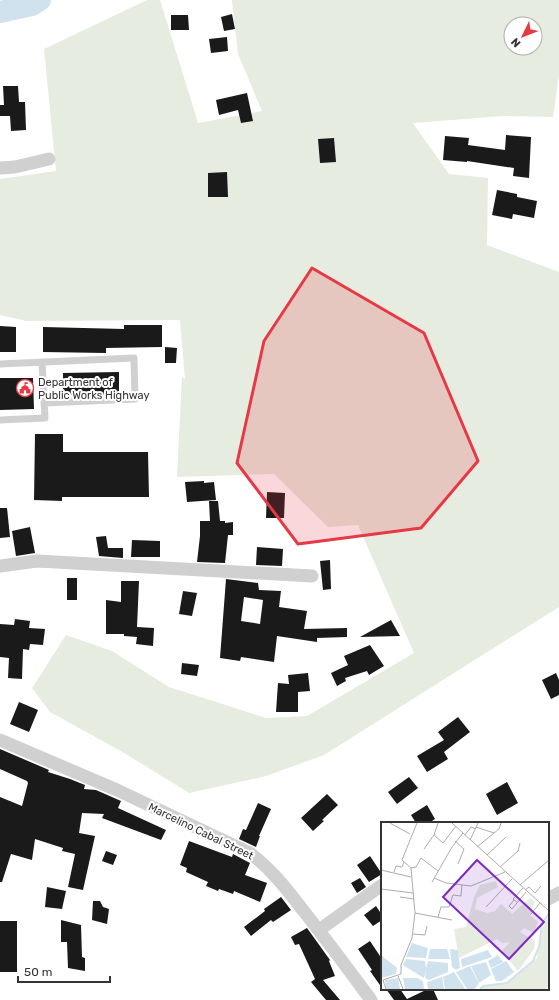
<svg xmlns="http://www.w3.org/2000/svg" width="559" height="1000" viewBox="0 0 559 1000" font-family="Rubik,sans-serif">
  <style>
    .green { fill: #e6ecdf; fill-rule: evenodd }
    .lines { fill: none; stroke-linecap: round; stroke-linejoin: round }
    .river { stroke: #cfe2ee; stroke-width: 22 }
    .building { fill: #1a1a1a; fill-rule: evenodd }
    .lane { stroke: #d0d0d0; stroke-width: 7 }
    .street { stroke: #d0d0d0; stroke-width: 13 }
    .marked { fill: #e63946; fill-opacity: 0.2; stroke: #e63946; stroke-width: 3; stroke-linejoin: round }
    .labels { text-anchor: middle; stroke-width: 4; stroke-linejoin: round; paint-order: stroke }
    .poi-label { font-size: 11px; fill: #333; stroke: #fff; text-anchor: start }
    .street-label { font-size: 11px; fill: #333; stroke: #fff }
    .inset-river { fill: none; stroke: #cfe2ee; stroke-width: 2 }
    .inset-road { fill: none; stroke: #adadad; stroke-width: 1 }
    .view { fill: #7b2cbf; fill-opacity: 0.15; stroke: #7b2cbf; stroke-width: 2 }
    .inset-edge { fill: none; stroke: #333; stroke-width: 2 }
  </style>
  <rect width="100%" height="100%" fill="#fff"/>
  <path class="green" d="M147,0H160L198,123L262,111L238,54L232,0H559V74L553,117L504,116L413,123L449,174L488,178L487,245L559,272V607L324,755L266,776L189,793L126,754L50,712L32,688L66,635L112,651L169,687L266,718L307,716L414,653L358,525L328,527L274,474L177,477L182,377L185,379L180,320L26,321L0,315V179L56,171L44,49ZM511,24H535V48H511Z"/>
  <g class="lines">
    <path class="river" d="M0,12L32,5L40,0"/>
  </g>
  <path class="building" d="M232,14L235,29L224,31L221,17Z
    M171,15H188L189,30H171Z
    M227,37L228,51L211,53L209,39Z
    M3,86H18L19,102H25L26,130L11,131L10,116H0V105H4Z
    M247,93L253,121L241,123L238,110L219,115L216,100Z
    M506,135L531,137L529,178L513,176L514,168L467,161V162L443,160L445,136L469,138L468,145L505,150Z
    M334,138L336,162L320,163L318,139Z
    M227,172L228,197H208V173Z
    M497,190L517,194V197L537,201L534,218L513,214L512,219L492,215Z
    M124,325H162V347L106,348V353L43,352V327L124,329Z
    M0,326L16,327V352H0Z
    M165,347L177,348L176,363H165Z
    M119,372V395H63V373Z
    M0,378H33L34,409L0,410Z
    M35,434H63V452H148L149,497H62V501L34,500Z
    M204,481V483L214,482L216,500L187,502L185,482Z
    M267,492L285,493L284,518H266Z
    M209,501H218L220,521H225V523L233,522V535H228L225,563L197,562L200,536V521H210Z
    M0,508H7L10,537L0,538Z
    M30,527L35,553L16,556L12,531Z
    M106,536L108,548H123V558L99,556L96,537Z
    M132,540L160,541V557H131Z
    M257,547L283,549L282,566L256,565Z
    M330,560L331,589L323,590L320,561Z
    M67,578H77V600H67Z
    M226,579L258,583L259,590L281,591L279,607L307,611L304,629L347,628V637L317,638V642L277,636L274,662L241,657L240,661L220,658ZM244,597L263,600L260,624L241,621Z
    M121,581H139L137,627L154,628L153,646L136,644L137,637L124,636V634H106V600L121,602Z
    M183,591L197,593L192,616L179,614Z
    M15,619L30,621L29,628L45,629L43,645L30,644L29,650L23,649L22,679L8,678L9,658L0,657V624L14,625Z
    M391,620L400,636L360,637Z
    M370,645L384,666L369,675L367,671L345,678L346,681L337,686L331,673L348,665L344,656Z
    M182,663L199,665L197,676L181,674Z
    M308,673L310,691L298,692V712H276L278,683L289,684L288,675Z
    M556,673L559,680V695L551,699L542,680Z
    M19,702L38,710L29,732L10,724Z
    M458,717L470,732L444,752L448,759L427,772L417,756L444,740L438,732Z
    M0,749L49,770L48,772L70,779L85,785L84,789L96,790L121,801L118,808L166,830L161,840L102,818L104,814L82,813L79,833L95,836L83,890L68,887L75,854L62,851L63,848L35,839L32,860L11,854L2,882H0V797L22,806L28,783L27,781L0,769Z
    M409,777L418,788L397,804L388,792Z
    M507,782L518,803L497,815L486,794Z
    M327,794L338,805L322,820L324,821L313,831L301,818Z
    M258,803L271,809L259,836H260L256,847L239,839L243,829L246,830Z
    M427,805L435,819L429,823H416L411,815Z
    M189,841L232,857L233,854L250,863L245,875L267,883L260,902L234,891L233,894L219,889L218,891L206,886L208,882L186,872L187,868L180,865Z
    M106,851L117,855L113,865L102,861Z
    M370,856L382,874L369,882L357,865Z
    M360,878L366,887L357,893L351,883Z
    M47,887L66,891L62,909L45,907Z
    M281,897L291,910L273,922L271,920L251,936L244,927L265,911L264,909Z
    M93,901H100L103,907L109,909L107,924L92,920Z
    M376,906L382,915V920L373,926L364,915Z
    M61,920L81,925L82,957L85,958V971L68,968L67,942H61Z
    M0,921H17V972H0Z
    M307,928L330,960L329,961L335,976L323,980L340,1000H326L311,982L315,979L299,944L295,945L291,937Z
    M370,941L382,959V988L370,971L372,970L358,949Z
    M386,989H400L407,999L428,989H433L438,1000H394Z"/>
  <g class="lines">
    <path class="lane" d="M0,364L134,358L135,399L44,403
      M0,420L45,418L42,362"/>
    <path class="street" d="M0,168L15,167L49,159
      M0,566L37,561L312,576
      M0,740L117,790L250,853C271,869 286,888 302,909C326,939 348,969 371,1000
      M548,899L559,893
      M319,930L382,885"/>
  </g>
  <path class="marked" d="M312,268L424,333L478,461L421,528L298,544L237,463L264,341Z"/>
  <defs>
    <g id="civic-ring" transform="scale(0.9)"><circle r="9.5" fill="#fff" stroke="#e63946" stroke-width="1.5"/><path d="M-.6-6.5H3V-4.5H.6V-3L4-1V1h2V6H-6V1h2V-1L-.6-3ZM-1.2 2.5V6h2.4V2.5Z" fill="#e63946"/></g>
  </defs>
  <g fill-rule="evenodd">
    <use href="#civic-ring" x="25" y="388"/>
  </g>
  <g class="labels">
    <g class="poi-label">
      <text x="38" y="386">Department of<tspan x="38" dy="13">Public Works Highway</tspan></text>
    </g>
    <g class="street-label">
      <text transform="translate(201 831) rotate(26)" y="4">Marcelino Cabal Street</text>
    </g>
  </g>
  <g transform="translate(381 822)">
    <rect width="168" height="168" fill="#fff"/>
    <path d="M115,59L117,65L96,76L94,87L106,91L114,89L120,82L131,92L149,76L154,80L148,93L157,100L153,111L143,106L139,110L154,119L153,127L137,149L121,129L129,120L121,121L116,117L78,136L73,107L85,105L93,75L99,63ZM168,93V163L164,167H99L102,164L126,161L156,136L161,108Z" fill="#e6ecdf"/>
    <path d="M31,121L47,126L45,136L25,135ZM49,127H66L69,137H47ZM69,127L77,128L79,146L75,148L71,145ZM107,128L111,135L81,145L80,137ZM0,133L16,146L15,152L0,156ZM117,133L122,140L110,146L107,139ZM25,137L44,139L45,146L47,139L67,141V150L48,158L44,156L45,147L43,156L22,143ZM125,139L133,150L121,159H115L110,147ZM105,140L110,153L98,161L90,144ZM89,144L98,162L93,167H86L75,150ZM73,150L84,167H64L62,155ZM61,155L63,167H47L46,160ZM17,156L19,167H5L4,158ZM22,156H36L42,159L43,167H24Z" fill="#cfe2ee"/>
    <path class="inset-river" d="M99,167L102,164L126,161L152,139L158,125L161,102L168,91"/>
    <path class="inset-road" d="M9,1L29,12M57,1L53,13L62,21L75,4M71,1L168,89M95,5L113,11M84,13L90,5L95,7M89,18L97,1M74,19L83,27L77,42M96,25L118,7L120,1M43,27L53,13M106,33L125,15M119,45L137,29L139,21M30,46L35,45L40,36L57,49M0,48L30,55M13,50L15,44L21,45L23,40M53,56L65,61L90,64L124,50M51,60L71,25L82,11M139,63L168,38M0,67L32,71M144,68L148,65L154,71L160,64M19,75L33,77M133,78L128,84L131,87L145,70M136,80L132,77L142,66M105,85L131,57M34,91L71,98M149,93L159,81M57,95L60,85H68L72,73L80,74L81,63M32,112L44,113L46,104M17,154L22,167M5,167L2,158L20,152V143L31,116L34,91L30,46L21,38L36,1"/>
    <path class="view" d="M96,38L163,100L128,137L62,75Z"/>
    <rect width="168" height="168" class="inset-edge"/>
  </g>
  <g transform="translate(523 36) rotate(227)"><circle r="19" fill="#ffffff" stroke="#adadad"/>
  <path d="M0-3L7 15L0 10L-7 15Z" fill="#e63946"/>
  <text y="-6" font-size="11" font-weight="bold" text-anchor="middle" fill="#333333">N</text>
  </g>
  <path d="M18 976v6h92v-6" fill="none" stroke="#333333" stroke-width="2"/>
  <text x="24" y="976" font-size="12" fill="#333333" stroke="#ffffff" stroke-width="3" paint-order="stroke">50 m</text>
</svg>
